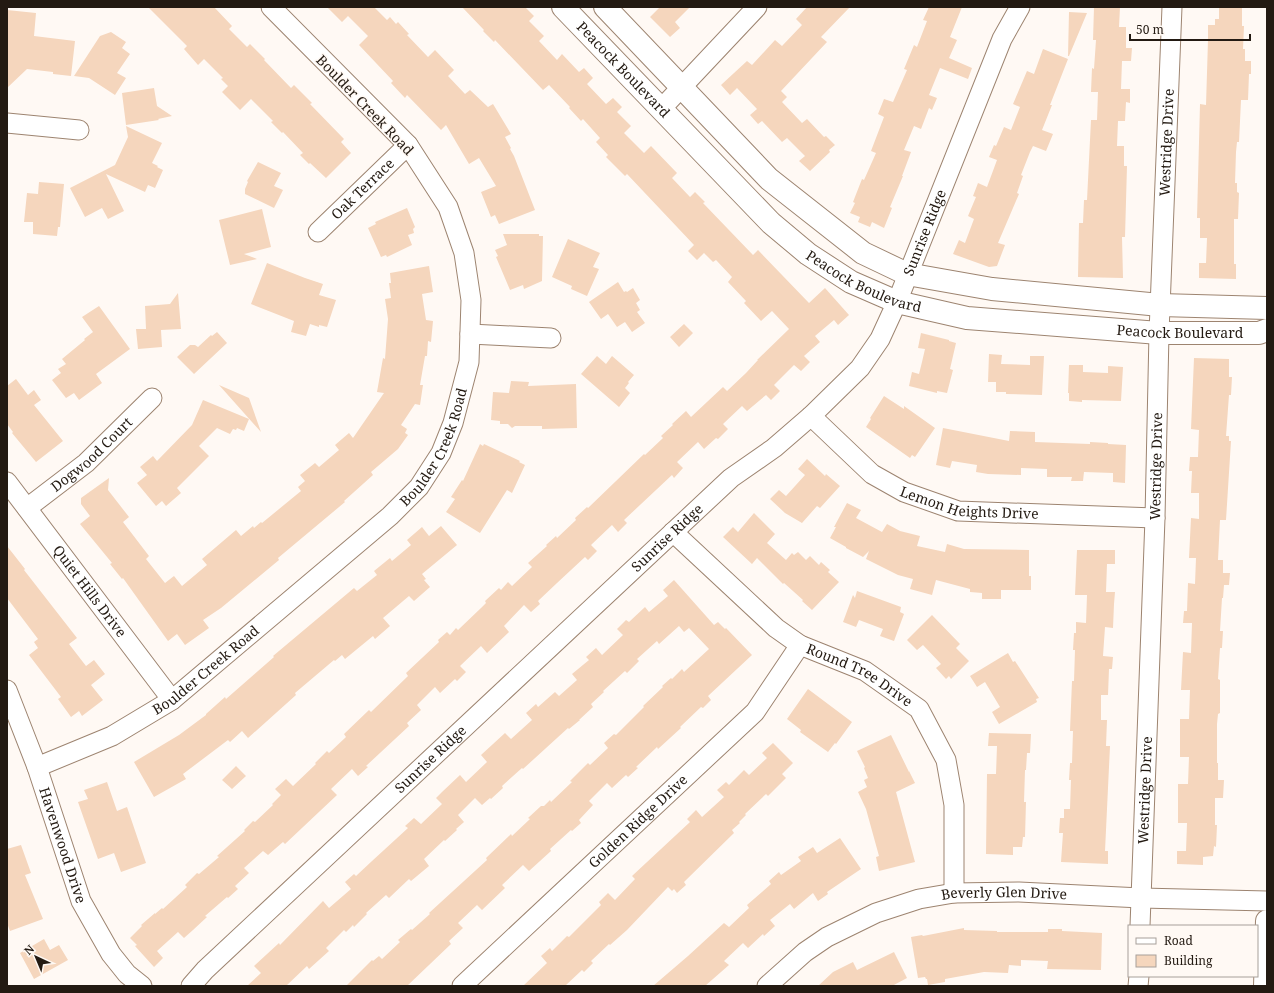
<svg xmlns="http://www.w3.org/2000/svg" width="1274" height="993" viewBox="0 0 1274 993" font-family="'Noto Serif',serif">
  <style>
    .building { fill: #f5d6bd }
    .lines { fill: none; stroke-linecap: round; stroke-linejoin: round }
    .street-casing { stroke: #9d8470; stroke-width: 21 }
    .secondary-casing { stroke: #9d8470; stroke-width: 24 }
    .primary-casing { stroke: #9d8470; stroke-width: 24 }
    .street { stroke: #fff; stroke-width: 19 }
    .secondary { stroke: #fff; stroke-width: 22 }
    .primary { stroke: #fff; stroke-width: 22 }
    .labels { text-anchor: middle; stroke-width: 3; stroke-linejoin: round; paint-order: stroke }
    .street-label { font-size: 14px; fill: #231a12; stroke: #fff9f4 }
  </style>
  <rect width="100%" height="100%" fill="#fff9f4"/>
  <path class="building" d="M148,7H214L232,26L229,29L247,47L250,44L265,59L264,60L291,88L294,85L312,103L310,104L344,139L341,142L351,153L326,178L310,163L309,164L300,155L303,153L283,132L282,133L271,122L273,121L251,99L240,110L222,92L228,86L221,79L223,78L204,59L198,65L184,49L187,46Z
    M327,7H374L387,20L390,17L396,24L398,22L409,34L407,35L428,57L435,50L454,70L448,76L465,94L470,90L488,107L493,104L511,134L505,137L511,148L510,149L514,156L535,210L499,224L495,215L491,217L481,192L496,186L479,158L469,164L446,125L441,130L407,95L405,98L391,83L393,81L359,45L368,36L348,16L342,22Z
    M462,7H525L534,16L529,21L544,36L539,41L557,60L562,54L579,72L584,68L593,78L587,84L606,104L613,98L622,107L617,112L631,126L624,133L644,153L651,146L677,173L672,178L690,197L695,192L705,202L703,203L753,255L758,250L809,303L825,288L849,315L838,325L834,320L815,336L820,342L804,356L810,362L801,371L794,365L774,385L780,391L771,400L766,395L747,411L742,406L723,424L728,429L718,439L716,438L704,449L698,442L677,462L683,468L674,478L672,475L624,520L627,523L618,532L612,525L591,545L597,551L588,560L585,557L557,583L538,601L540,604L531,612L524,605L504,626L509,632L487,653L481,646L460,666L466,672L457,681L455,679L440,693L435,687L417,705L421,710L407,723L409,726L366,766L368,767L358,776L352,769L331,789L337,795L285,844L283,842L268,855L263,851L244,868L249,873L235,886L238,889L228,898L227,897L205,916L207,917L193,930L184,938L178,932L157,951L163,958L154,967L135,946L137,945L130,938L142,926L141,925L155,913V914L162,908L163,909L187,887L185,885L197,873L199,874L219,857L217,856L245,831L244,830L253,821L255,822L273,805L272,804L281,795L275,789L286,779L293,786L316,764L315,763L327,751L329,753L346,737L344,734L369,710L371,712L408,676L406,673L439,642L438,640L447,632L450,635L456,628L458,630L481,608L486,603L485,601L499,588L501,590L508,582L512,586L532,567L528,563L547,546L546,545L556,536L557,538L576,520L575,518L587,507L588,508L644,454L645,455L663,438L661,436L673,425L672,424L686,411L691,417L723,387L727,391L746,373L758,360H757L789,329L772,311L761,321L744,303L746,301L728,282L732,277L716,260L713,262L704,253L697,260L688,251L694,245L627,174L625,176L606,157L608,155L596,142L600,138L583,119L581,121L569,108L570,107L549,85L543,90L495,40L494,42L483,31L484,30Z
    M660,7H690L675,22L680,28L670,37L650,17Z
    M807,7H850L821,37L827,42L781,91L787,97L782,102L802,123L807,119L824,137L826,136L835,145L829,150L830,152L810,171L799,161L805,156L787,138L782,142L762,121L758,124L750,115L757,109L737,88L730,95L721,85L747,61L752,65L775,40L782,46L802,25L796,19Z
    M929,7H962L950,37L957,40L949,58L972,68L968,79L940,68L929,95L937,98L932,110L929,108L921,129L914,126L904,150L911,152L902,176H903L890,207L892,208L884,228L872,222L870,227L858,222L860,217L850,213L855,203L853,202L862,179L864,180L876,153L871,151L884,117L878,114L884,99L893,102L907,70L904,69L914,45L917,47L927,21L923,20Z
    M1094,7H1120L1119,27H1126V48H1132L1131,61H1122L1121,89H1130V103L1126,102L1125,121H1118L1117,146H1124V166H1127L1125,237H1122L1123,278L1078,277L1079,223H1083L1084,200H1087L1091,120H1097L1098,92H1091L1092,68L1094,69L1096,40H1093Z
    M1219,7H1242V26H1244L1243,49H1245V61H1251V74H1249L1248,100H1241L1239,142H1237L1236,152L1235,183H1237V192L1239,193L1238,219H1234V264H1236V279L1199,278V263H1206L1207,238H1200V218H1197L1200,104L1206,105L1208,40V25H1215V19H1219Z
    M7,10L36,13L34,36L75,41L71,76L53,74V72L27,69L7,88Z
    M1069,12L1087,13L1069,56H1068Z
    M111,32L126,42L122,48L130,54L117,73L126,78L115,95L89,78L74,76L100,36Z
    M1043,49L1068,59L1050,105H1052L1042,130L1053,134L1046,151L1033,146L1030,152L1021,175L1023,176L1017,193L1019,194L998,243L1005,245L997,266L989,267L953,254L959,240L965,243L974,219L968,216L976,197L973,196L978,183L987,187L997,160L989,157L994,145L996,146L1004,127L1011,130L1020,107L1013,104L1027,71L1034,74Z
    M154,88L157,106L172,116L158,119L159,120L126,125L122,93Z
    M126,126L162,143L152,163L158,166L157,167L163,170L155,188L148,185L145,192L106,174L124,211L108,219L102,208L85,217L70,188L115,165L128,137Z
    M258,162L281,173L274,186L283,190L274,208L245,194V189L248,182L247,181Z
    M39,182L64,184L60,227H58L57,236L33,234V222H24L27,193L38,194Z
    M407,208L415,227L413,229L414,233L408,235L412,245L387,257L386,255L381,257L368,228L376,224L375,222Z
    M262,209L271,247L244,254L257,259L230,265L219,220Z
    M503,234H539V236H543L542,281L524,289L523,285L510,290L496,257L498,256L495,250L507,245Z
    M568,239L600,253L593,267L599,269L587,296L571,289L572,286L552,277Z
    M267,263L305,278L323,284L319,295L336,300L327,327L319,325V327L310,324L306,336L291,332L294,321L251,304Z
    M429,266L433,292L422,294L426,320L433,321L431,342L428,341L427,356H425L420,385H423L420,405L415,404L401,425L407,429L405,433L408,435L398,449L371,472L373,475L344,501L345,502L278,558L279,560L221,608L203,620L209,628L185,645L177,634L168,641L123,578L122,579L110,564L112,563L80,524L90,516L81,504V498L109,478L108,490L129,517L123,522L149,556L146,559L165,583L174,576L182,586L207,565L202,559L236,530L241,536L253,526L254,528L261,522L262,523L301,491L298,487L305,481L300,475L315,463L319,467L339,450L335,445L349,433L353,438L384,393L377,392L383,358L385,359L388,319L385,299L391,298L389,283H391L390,273Z
    M618,282L624,292L626,291L627,292L633,288L640,300L636,303L640,310L637,312L645,323L632,332L625,322L617,327L608,314L601,319L589,302Z
    M178,293L181,329L161,330L162,347L138,349L136,329H146L145,306L170,304Z
    M99,306L130,349L96,374L102,383L79,400L74,393L66,398L52,380L61,373L58,369L66,364L62,359L85,340L84,339L93,332L82,317Z
    M684,324L693,333L679,347L670,337Z
    M217,332L227,343L194,374L177,357L190,345H195L198,347L211,335L212,336Z
    M921,333L949,340V341L956,343L950,369L953,370L947,393L937,391V393L909,386L912,372L919,374L922,362L925,349L918,348Z
    M989,354L1002,355L1001,364L1030,365V356H1044L1042,395L1006,394V392H996V382H988Z
    M597,356L606,364L612,356L634,375L628,382L629,383L625,388L630,393L619,407L581,374Z
    M1194,358L1229,359V377H1232L1231,395H1229L1226,436H1229V441H1231L1226,520H1220L1218,560H1223V573H1230L1229,585H1224L1223,598H1222L1220,631H1223L1222,648H1220L1218,679L1220,680V713L1218,714L1217,724V763H1218V780H1224L1223,798H1215V825H1217L1216,847L1214,846L1213,856L1203,857V865L1177,864V851H1186L1187,823H1178V784H1188L1189,757H1180V719H1189L1190,690H1181L1183,652L1191,653L1192,623H1183L1184,611H1187L1188,583L1195,584L1196,558H1189L1191,518L1199,519V493H1191L1192,471H1189L1190,457H1198L1199,430L1191,429Z
    M1069,365H1083V372L1108,373V366L1123,367L1121,401L1082,400V402L1069,401V393H1068Z
    M16,379L28,395L34,390L41,400L34,405L63,441L36,462L12,433L13,432L7,424V386Z
    M511,381L529,382L528,386L576,384L577,428L542,429V426H515L512,428L508,424H500V421L491,420L493,392L509,393Z
    M219,385L249,398L261,432Z
    M884,396L904,409V406L935,428L915,457L912,455L910,458L866,427L871,419L870,418Z
    M203,400L249,419L244,431L237,428L236,430L233,429L230,434L217,428L199,446L209,456L177,488L181,493L166,506L162,501L156,506L137,483L147,475L140,467L153,456L157,461L192,425Z
    M943,428L1009,441L1010,431L1035,432V442L1090,444V442L1108,443V444L1126,445L1125,483L1113,482V473L1084,472L1083,481H1071L1072,477H1047V469L1021,468V475L988,474L976,472L977,465L952,461L950,468L936,465Z
    M480,444L483,446L484,444L520,461L519,462L525,465L512,493L507,490L480,533L446,512L455,499L451,497L462,480L463,481Z
    M807,459L825,476L826,474L840,486L820,508L817,506L802,523L785,513L770,499L779,490L786,496L805,475L798,469Z
    M847,503L861,510L856,518L882,532L887,524L900,531L920,536L917,546L945,552L947,544L964,549L1029,550V576H1031V590H1001V599H982V593L970,592V589L936,580L932,595L910,589L913,579L898,575L866,559L869,551L863,557L846,548V547L830,538L836,527H834Z
    M754,513L775,534L767,543L786,560L792,553L794,555L798,552L806,560L810,556L819,565L821,562L830,570L828,572L839,582L812,610L802,601L803,600L784,583L783,584L757,558L752,564L723,537L733,527L738,532Z
    M441,526L457,545L422,574L426,579L424,580L430,587L414,601L409,596L383,618L390,626L375,639L373,636L345,659L342,655L335,661L334,660L295,693L296,695L248,738L242,731L230,742L228,740L183,774L186,779L154,797L134,762L179,735L206,715V714L225,697L226,699L274,657L273,656L354,588L357,591L377,575L374,571L390,558L392,561L411,545L407,540L422,527L429,536Z
    M7,546L25,569L24,570L77,638L69,644L86,666L94,660L105,674L91,685L103,700L82,716L79,711L71,717L58,699L61,697L29,655L38,648L34,642L38,639L7,598Z
    M1077,550H1115V564H1107L1106,592H1115L1114,604L1113,628L1105,627L1103,656L1113,657L1112,669H1109L1108,695H1101V720H1107L1106,746H1110L1105,851H1108V864L1061,862L1063,833H1059L1060,818H1064V809H1070L1071,780H1069L1070,763H1072L1073,731H1070L1072,681H1074L1075,650H1073L1074,633H1076V622L1086,623L1087,595H1075Z
    M674,580L714,625L718,622L725,629L726,628L752,655L708,696L711,700L703,708L701,707L680,727L681,728L658,749L657,747L636,767L638,768L628,777L626,775L612,788L607,783L589,801L593,805L579,820L581,823L572,831L571,830L550,849L551,851L529,871L523,865L502,885L505,888L482,910L477,905L458,923L463,928L449,941L451,944L407,986H346L372,960L373,961L379,956L382,959L400,942L398,940L411,929L412,930L430,914L429,913L487,860L486,858L511,834L512,836L530,819L528,818L541,806H544L550,800L551,802L572,782L570,781L588,763L590,765L608,748L604,743L614,734L616,735L644,707L643,706L663,687L662,686L671,678L672,679L682,669L684,672L709,649L689,628L684,632L679,626L659,644L657,641L637,659L639,661L627,673L625,671L603,691L604,692L591,704L593,707L579,720H580L569,729L568,728L523,769L522,768L502,786L503,788L491,799L490,798L482,805L475,798L458,815L464,822L456,829L457,830L445,841L444,840L424,859L429,866L411,881L409,879L389,898L386,895L366,913L367,914L354,927L353,925L346,932L344,930L326,948L329,951L309,969L307,966L286,986H247L261,973L254,966L279,943L280,945L323,901L329,908L351,889L345,882L354,874L356,876L372,861L408,828L405,826L414,818L421,824L442,804L436,798L442,792L460,775L466,782L487,762L481,755L505,733L511,739L532,720L526,713L536,704L538,707L555,692L559,696L577,680L572,674L589,660L586,657L596,648L602,655L623,635L617,629L626,620L629,622L645,607L649,612L668,596L663,590Z
    M857,591L901,607L900,612L904,614L894,641L880,636L883,629L859,620L856,627L843,622L853,595L855,598Z
    M932,615L960,644L956,648L969,661L951,679L949,676L946,679L936,668L941,664L923,645L917,650L907,640Z
    M1008,653L1013,662L1015,661L1039,698L1036,699L1037,702L999,724L992,712L1000,707L985,682L977,687L970,676Z
    M808,689L852,722L836,744L835,743L828,752L800,732L801,730L787,719Z
    M989,733L1031,734L1030,753H1027L1026,770H1025L1024,802H1026L1025,837H1023L1022,847H1013V855L986,854L987,774H996L997,746H988Z
    M891,735L909,772V771L915,783L896,792L915,862L879,871L876,857L879,856L866,809L858,792L867,787L864,780L868,778L864,768L865,767L857,751Z
    M773,743L793,763L782,774L786,778L768,796L766,794L745,814L746,815L739,822L740,823L732,830L734,833L684,882L686,885L677,893L674,889L672,891L668,887L627,930L610,945L609,944L591,961L593,963L584,972L582,970L565,986H523L547,963L541,956L550,948L552,951L567,936L569,937L601,905L599,902L608,893L615,900L635,879L632,876L690,822L687,819L696,810L702,817L724,797L717,790L726,782L729,785L744,770L749,775L767,758L762,753Z
    M236,766L246,776L232,789L222,780Z
    M107,782L117,811L127,807L146,863L121,872L114,853L98,859L78,802L88,799L84,790Z
    M840,838L861,869L827,892L828,894L818,901L813,893L794,909L790,904L770,920L775,926L764,936L763,934L748,948L743,943L724,961L729,965L705,986H653L688,956L724,923L729,927L749,908L747,905L771,884L769,881L779,872L781,875L801,861L798,857L813,847L817,853Z
    M21,845L31,873L25,875L43,919L10,931L7,923V849Z
    M964,928V930L997,931V932H1048V929H1062V931L1102,933L1101,970L1047,969L1048,961L1021,960V966L1009,965L1008,973L984,972L945,979V982L928,985L927,979H926L925,977L918,978L911,937L922,935L923,936Z
    M44,939L50,950L59,945L68,960L34,979L20,953Z
    M894,952L907,978L892,986H818L833,972L853,962L857,970Z"/>
  <g class="lines">
    <g class="street-casing">
      <g id="street">
        <path d="M661,109L757,7"/>
        <path d="M7,123L79,130"/>
        <path id="s1" d="M318,232L408,145"/>
        <path d="M470,334L551,338"/>
        <path id="s2" d="M811,416L872,474L904,492L958,511L1155,518"/>
        <path id="s3" d="M7,482L172,700"/>
        <path id="s4" d="M27,508L86,463L152,398"/>
        <path id="s5" d="M673,532L776,628L800,645L865,671L919,709L946,760L954,805V893"/>
        <path id="s6" d="M7,690L37,767L81,901L111,954L127,974L142,986"/>
        <path id="s7" d="M37,767L112,736L172,700L390,516L419,487L441,453L453,423L469,362L471,300L464,253L448,207L408,145L271,7"/>
        <path id="s8" d="M1140,926L1155,518L1159,333L1172,7"/>
        <path id="s9" d="M191,986L205,970L731,478L774,448L811,416L860,368L880,339L897,302L1002,39L1020,7"/>
        <path id="s10" d="M462,986L755,712L800,645"/>
        <path id="s11" d="M767,986L805,952L827,937L876,913L919,899L954,893L1019,892L1141,898L1267,901"/>
        <path d="M1138,986L1139,976"/>
      </g>
    </g>
    <g class="secondary-casing">
      <g id="secondary">
        <path id="s12" d="M563,7L771,223L808,254L851,282L897,302L967,318L1159,333H1259L1267,330"/>
        <path d="M605,7L769,179L863,253L907,274L992,289L1160,305L1267,308"/>
      </g>
    </g>
    <g class="primary-casing">
      <path id="primary" d="M1265,986L1267,921"/>
    </g>
    <use href="#street" class="street"/>
    <use href="#secondary" class="secondary"/>
    <use href="#primary" class="primary"/>
  </g>
  <g class="labels">
    <g class="street-label">
      <text dy="5" stroke="none"><textPath href="#s12" startOffset="87">Peacock Boulevard</textPath></text>
      <text transform="translate(365 105) rotate(46)" y="5">Boulder Creek Road</text>
      <text dy="5" stroke="none"><textPath href="#s8" startOffset="784">Westridge Drive</textPath></text>
      <text dy="5" stroke="none"><textPath href="#s1" startOffset="62">Oak Terrace</textPath></text>
      <text dy="5" stroke="none"><textPath href="#s9" startOffset="1062">Sunrise Ridge</textPath></text>
      <text dy="5" stroke="none"><textPath href="#s12" startOffset="411">Peacock Boulevard</textPath></text>
      <text dy="5" stroke="none"><textPath href="#s12" startOffset="735">Peacock Boulevard</textPath></text>
      <text dy="5" stroke="none"><textPath href="#s7" startOffset="520">Boulder Creek Road</textPath></text>
      <text dy="5" stroke="none"><textPath href="#s4" startOffset="84">Dogwood Court</textPath></text>
      <text dy="5" stroke="none"><textPath href="#s8" startOffset="460">Westridge Drive</textPath></text>
      <text dy="5" stroke="none"><textPath href="#s2" startOffset="188">Lemon Heights Drive</textPath></text>
      <text dy="5" stroke="none"><textPath href="#s9" startOffset="654">Sunrise Ridge</textPath></text>
      <text dy="5" stroke="none"><textPath href="#s3" startOffset="137">Quiet Hills Drive</textPath></text>
      <text dy="5" stroke="none"><textPath href="#s7" startOffset="196">Boulder Creek Road</textPath></text>
      <text dy="5" stroke="none"><textPath href="#s5" startOffset="237">Round Tree Drive</textPath></text>
      <text dy="5" stroke="none"><textPath href="#s9" startOffset="330">Sunrise Ridge</textPath></text>
      <text dy="5" stroke="none"><textPath href="#s8" startOffset="136">Westridge Drive</textPath></text>
      <text dy="5" stroke="none"><textPath href="#s10" startOffset="241">Golden Ridge Drive</textPath></text>
      <text dy="5" stroke="none"><textPath href="#s6" startOffset="165">Havenwood Drive</textPath></text>
      <text dy="5" stroke="none"><textPath href="#s11" startOffset="263">Beverly Glen Drive</textPath></text>
    </g>
  </g>
  <rect width="1274" height="993" fill="none" stroke="#231a12" stroke-width="16"/>
  <rect x="1128" y="925" width="130" height="52" fill="#fff9f4" stroke="#a7a09a"/>
  <rect x="1136" y="938" width="20" height="6" fill="#ffffff" stroke="#a7a09a"/>
  <text x="1164" y="945" font-size="12" fill="#231a12">Road</text>
  <rect x="1136" y="955" width="20" height="12" fill="#f5d6bd" stroke="#a7a09a"/>
  <text x="1164" y="965" font-size="12" fill="#231a12">Building</text>
  <g transform="translate(36 957) rotate(316)" stroke="#fff9f4" stroke-width="3" paint-order="stroke">
  <path d="M0-3L7 15L0 10L-7 15Z" fill="#231a12"/>
  <text y="-6" font-size="11" font-weight="bold" text-anchor="middle" fill="#231a12">N</text>
  </g>
  <path d="M1130 34v6h120v-6" fill="none" stroke="#231a12" stroke-width="2"/>
  <text x="1136" y="34" font-size="12" fill="#231a12" stroke="#fff9f4" stroke-width="3" paint-order="stroke">50 m</text>
</svg>
